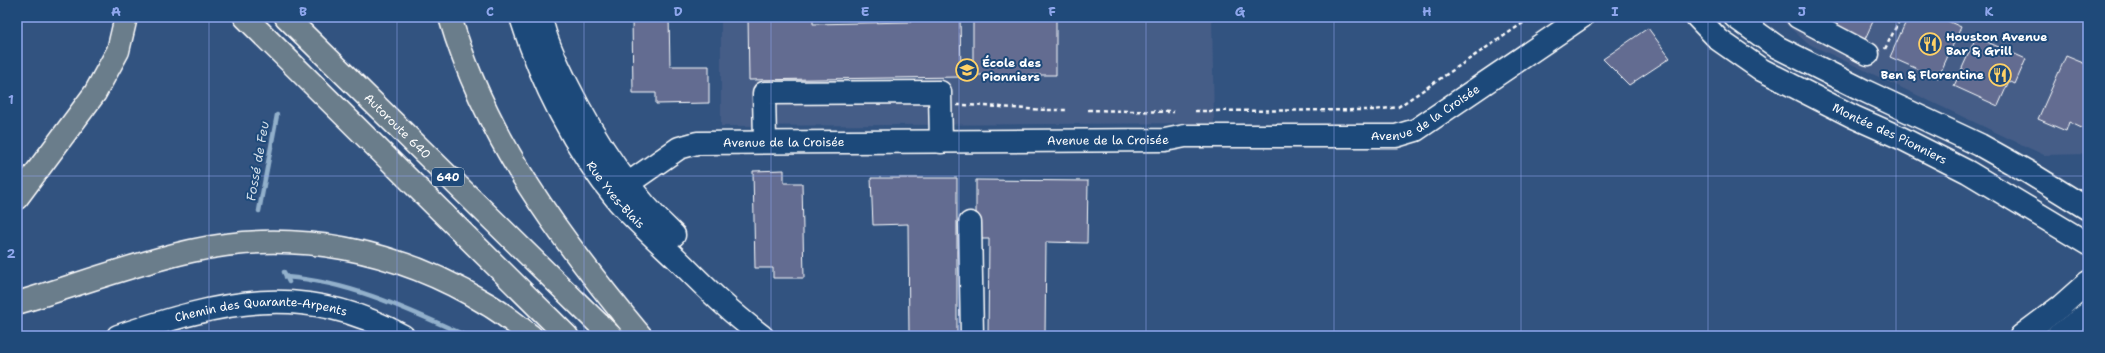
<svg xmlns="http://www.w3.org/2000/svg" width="2105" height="353" viewBox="0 0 2105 353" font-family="'Shantell Sans',sans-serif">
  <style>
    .built { fill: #455d87 }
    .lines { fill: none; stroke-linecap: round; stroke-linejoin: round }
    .stream { stroke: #92b0cb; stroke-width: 4.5 }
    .building { fill: #636c91; stroke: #fff }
    .minor-casing { stroke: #fff; stroke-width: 25 }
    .highway-casing { stroke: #fff; stroke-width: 25 }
    .path { stroke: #fff; stroke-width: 2.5; stroke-dasharray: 4 3; stroke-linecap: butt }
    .minor { stroke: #1f4a7a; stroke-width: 22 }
    .highway { stroke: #6b7d8b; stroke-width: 22 }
    .grid { fill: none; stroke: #8ea6ec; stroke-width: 1; stroke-opacity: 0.55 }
    .labels { text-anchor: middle; stroke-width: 4; stroke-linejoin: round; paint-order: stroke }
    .shield { fill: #1f4a7a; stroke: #bcc9d7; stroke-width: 1 }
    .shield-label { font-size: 11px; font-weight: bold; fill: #fff }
    .poi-label { font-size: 12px; font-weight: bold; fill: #fff; stroke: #1f4a7a; text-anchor: start }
    .street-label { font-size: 12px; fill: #fff; stroke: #1f4a7a }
    .water-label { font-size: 13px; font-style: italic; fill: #d2dee9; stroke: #1f4a7a }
    .neatline { fill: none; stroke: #8ea6ec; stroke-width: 1.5 }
    .grid-label { font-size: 13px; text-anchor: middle; font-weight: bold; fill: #8ea6ec }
  </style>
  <rect width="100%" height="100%" fill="#325380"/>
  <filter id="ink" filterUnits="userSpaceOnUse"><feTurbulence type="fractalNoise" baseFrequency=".025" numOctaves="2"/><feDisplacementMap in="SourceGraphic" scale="8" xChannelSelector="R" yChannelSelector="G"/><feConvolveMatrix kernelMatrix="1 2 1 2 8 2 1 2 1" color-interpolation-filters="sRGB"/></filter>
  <g filter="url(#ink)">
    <path class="built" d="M721,17H1212L1214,123L721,126Z
      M1778,17H2088V154L2044,155L1807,43Z"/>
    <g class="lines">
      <path class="stream" d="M259,211L277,115
        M284,272L289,282
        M286,277C351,282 409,310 467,336"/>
    </g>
    <path class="building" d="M632,17H669L670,66H709V103L656,104V93H633Z
      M748,17H813V24L911,22V17H960L961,77L749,80Z
      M973,17H1056V75H973Z
      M1817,17H1875L1865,39Z
      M1908,17H1939L1961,27L1938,78L1890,57Z
      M1648,28L1670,58L1629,85L1603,59Z
      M1976,37L2026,59L2015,84L2009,81L1998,106L1954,86Z
      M2066,56L2088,65V131L2069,122L2066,131L2038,119Z
      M784,170V183H802L804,278H773V268H755L753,171Z
      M871,178H957V336H909L908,224L873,225Z
      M976,180L1088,181L1087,243L1046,242L1045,336H988L989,239H976Z"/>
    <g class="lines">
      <g class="minor-casing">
        <g id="minor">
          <path id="s1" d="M521,17C541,82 574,148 618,201C637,222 658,241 679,261C706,288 730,312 762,336"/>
          <path d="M541,17C545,40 556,61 566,82C594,139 628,192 674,235"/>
          <path id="s2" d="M1697,17L1719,40L1762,70L1854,117L1901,138L1968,172L2088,244"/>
          <path d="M1735,17L1777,47L1865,91L1980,145L2028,172L2088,209"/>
          <path d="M1798,17L1868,54"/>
          <path d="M765,141L764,93L940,92L941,142"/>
          <path id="s3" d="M613,194L679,148L697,143L1165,140L1185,136H1396L1416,130L1582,17"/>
          <path d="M970,223L972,336"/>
          <path id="s4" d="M118,336C221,302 301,280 403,336"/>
          <path d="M2021,336L2061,306L2088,282"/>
          <path d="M2057,336L2088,313"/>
        </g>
      </g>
      <g class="highway-casing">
        <g id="highway">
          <path d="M245,17L567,336"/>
          <path id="s5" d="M286,17L611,336"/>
          <path d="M450,17C485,138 561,240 641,336"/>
          <path d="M17,198L95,93L118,51L126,17"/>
          <path d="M17,303C75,286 132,264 191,251C293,228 398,249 487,304C503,313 517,325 531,336"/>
        </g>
      </g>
      <path class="path" d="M1885,49L1901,17
        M957,105C994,105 1031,111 1068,110
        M1088,110L1174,112
        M1195,111L1374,110L1398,107L1532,17"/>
      <use href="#minor" class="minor"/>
      <use href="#highway" class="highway"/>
    </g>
  </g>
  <path class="grid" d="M209,17V336M397,17V336M584,17V336M771,17V336M959,17V336M1146,17V336M1334,17V336M1521,17V336M1708,17V336M1896,17V336M17,176H2088"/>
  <defs>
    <g id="restaurant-ring" transform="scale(1.15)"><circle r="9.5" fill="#1f4a7a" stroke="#ffd166" stroke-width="1.5"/><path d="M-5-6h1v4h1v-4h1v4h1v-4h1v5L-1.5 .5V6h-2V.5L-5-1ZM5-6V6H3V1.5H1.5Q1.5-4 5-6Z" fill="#ffd166"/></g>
    <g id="school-ring" transform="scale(1.15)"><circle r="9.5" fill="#1f4a7a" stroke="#ffd166" stroke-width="1.5"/><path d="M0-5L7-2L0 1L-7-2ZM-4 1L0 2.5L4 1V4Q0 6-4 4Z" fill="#ffd166"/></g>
  </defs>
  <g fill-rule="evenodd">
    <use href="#restaurant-ring" x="1930" y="44"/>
    <use href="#school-ring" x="967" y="70"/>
    <use href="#restaurant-ring" x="2000" y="75"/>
  </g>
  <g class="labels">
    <rect class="shield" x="432" y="168" width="32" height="18" rx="3"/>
    <g class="shield-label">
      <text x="448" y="181">640</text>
    </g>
    <g class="poi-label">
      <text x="1946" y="41">Houston Avenue<tspan x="1946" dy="14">Bar &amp; Grill</tspan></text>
      <text x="982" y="67">École des<tspan x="982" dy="14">Pionniers</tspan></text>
      <text x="1984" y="79" text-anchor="end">Ben &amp; Florentine</text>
    </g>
    <g class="street-label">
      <text dy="4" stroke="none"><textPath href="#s3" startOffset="834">Avenue de la Croisée</textPath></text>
      <text dy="4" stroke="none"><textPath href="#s5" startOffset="156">Autoroute 640</textPath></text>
      <text dy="4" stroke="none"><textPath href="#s2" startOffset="227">Montée des Pionniers</textPath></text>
      <text dy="4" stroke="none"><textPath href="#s3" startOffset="510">Avenue de la Croisée</textPath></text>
      <text dy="4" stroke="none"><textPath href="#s3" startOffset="186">Avenue de la Croisée</textPath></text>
      <text dy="4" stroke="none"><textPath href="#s1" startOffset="203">Rue Yves-Blais</textPath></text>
      <text dy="4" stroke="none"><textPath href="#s4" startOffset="147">Chemin des Quarante-Arpents</textPath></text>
    </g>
    <g class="water-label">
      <text transform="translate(257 161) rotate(-80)" y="5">Fossé de Feu</text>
    </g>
  </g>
  <rect width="2105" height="353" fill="none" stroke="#1f4a7a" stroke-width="44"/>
  <rect x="22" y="22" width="2061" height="309" class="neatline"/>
  <g class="grid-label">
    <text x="116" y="16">A</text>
    <text x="303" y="16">B</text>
    <text x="490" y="16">C</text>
    <text x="678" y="16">D</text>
    <text x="865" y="16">E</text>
    <text x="1052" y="16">F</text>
    <text x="1240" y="16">G</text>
    <text x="1427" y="16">H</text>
    <text x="1615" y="16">I</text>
    <text x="1802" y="16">J</text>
    <text x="1989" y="16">K</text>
    <text x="11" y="104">1</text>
    <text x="11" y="258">2</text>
  </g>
</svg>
